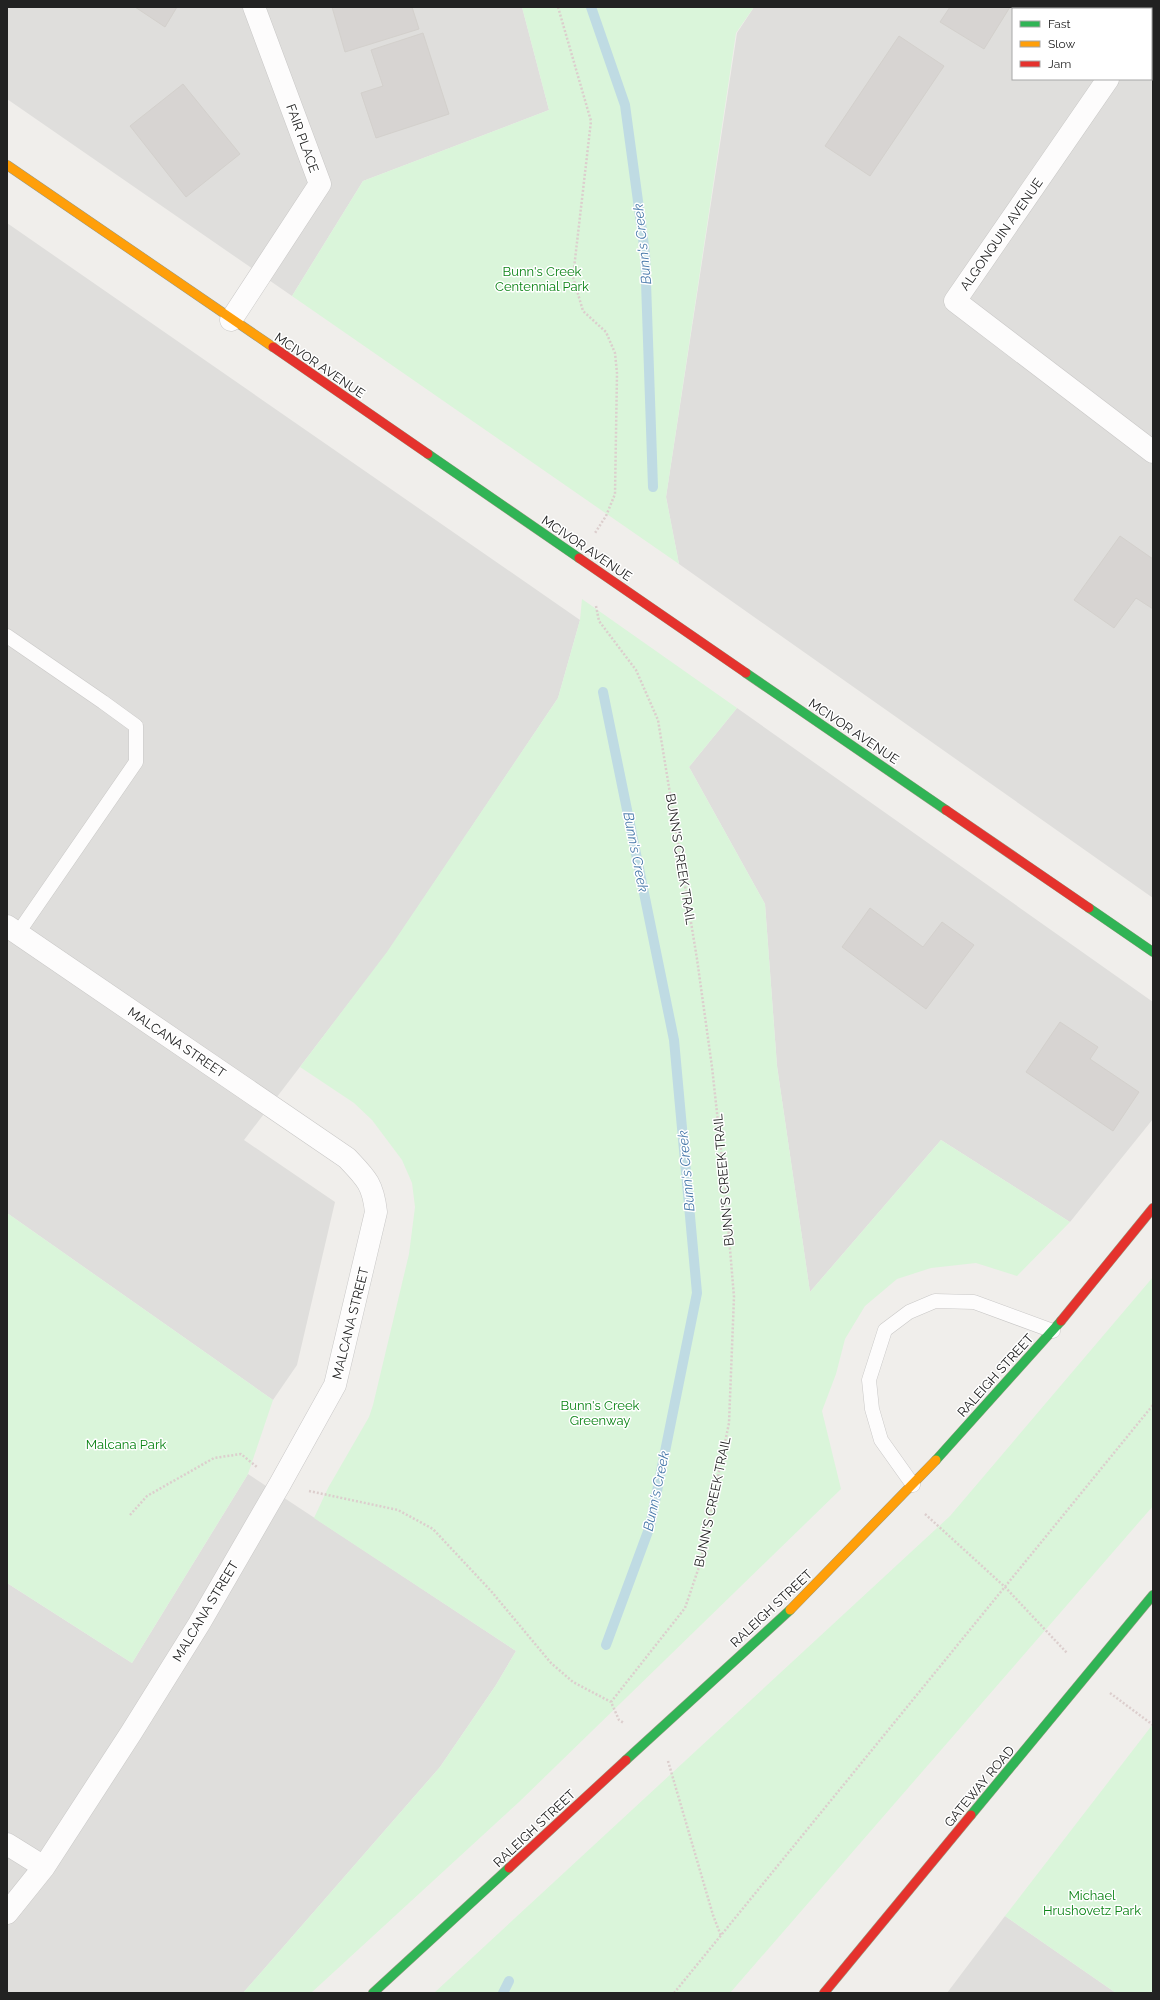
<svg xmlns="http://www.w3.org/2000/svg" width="1160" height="2000" viewBox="0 0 1160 2000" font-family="Raleway,sans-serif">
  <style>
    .residential { fill: #dfdedc; fill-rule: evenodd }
    .park { fill: #daf5da }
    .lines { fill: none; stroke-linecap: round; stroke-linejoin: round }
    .stream { stroke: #bfdbe3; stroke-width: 10 }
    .building { fill: #d7d4d2; stroke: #d3d0cc }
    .lane-casing { stroke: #c9c8c7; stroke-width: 15 }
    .street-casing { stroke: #c9c8c7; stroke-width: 23 }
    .fast-casing { stroke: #999a82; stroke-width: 10 }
    .slow-casing { stroke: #999a82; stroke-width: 10 }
    .jam-casing { stroke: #999a82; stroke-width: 10 }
    .path { stroke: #dccecd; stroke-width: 2.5; stroke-dasharray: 2 2; stroke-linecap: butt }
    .lane { stroke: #fdfcfc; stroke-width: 14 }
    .street { stroke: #fdfcfc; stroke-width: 22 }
    .fast { stroke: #30b455; stroke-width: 9 }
    .slow { stroke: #ff9f0a; stroke-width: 9 }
    .jam { stroke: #e5322d; stroke-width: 9 }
    .labels { text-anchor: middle; stroke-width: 3; stroke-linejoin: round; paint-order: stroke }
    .street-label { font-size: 13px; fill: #222; stroke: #fff }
    .park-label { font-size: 13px; fill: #0c8416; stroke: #fff }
    .water-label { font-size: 14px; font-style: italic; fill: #4a7aab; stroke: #fff }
  </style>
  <rect width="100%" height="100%" fill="#f0eeeb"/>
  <path class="residential" d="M7,7H522L549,110L363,181L292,296L7,99Z
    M754,7H1153V898L679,564L666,497L737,33ZM1013,9H1151V79H1013Z
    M7,223L580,620L558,698L387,953L244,1140L335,1202L297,1365L273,1400L7,1213Z
    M737,708L1153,1002V1119L1070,1222L941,1140L810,1292L777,1066L765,904L689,767Z
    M248,1474L516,1651L496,1685L440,1767L243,1993H7V1583L132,1663Z
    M1005,1916L1116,1993H947Z"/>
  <path class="park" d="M522,7H754L736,33L666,497L679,564L292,296L363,181L549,110Z
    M582,599L737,708L689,767L765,904L777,1066L810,1292L941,1140L1070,1222L1017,1276L976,1263L931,1268L897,1279L865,1306L845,1339L836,1374L822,1411L841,1489L519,1802L311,1993H243L440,1767L496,1685L516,1651L314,1518L328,1488L369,1417L373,1405L409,1254L415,1207L412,1183L402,1160L372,1120L354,1103L300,1067L387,952L558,698L580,620Z
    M7,1213L273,1400L248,1474L132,1663L7,1583Z
    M1153,1277V1506L730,1993H434L950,1516Z
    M1153,1724V1993H1116L1005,1916Z"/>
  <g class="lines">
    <path class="stream" d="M591,7L625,105L645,253L653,487
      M603,692L674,1040L697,1293L650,1526L606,1645
      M503,1993L509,1981"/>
  </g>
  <path class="building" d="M135,7H177L165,27Z
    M332,7H412L419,29L345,52Z
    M950,7H1010L984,49L940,22Z
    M423,33L449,114L376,138L361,93L383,86L371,50Z
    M899,36L944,66L870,176L825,146Z
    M183,84L240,154L186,197L130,126Z
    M1120,536L1153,559V609L1136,598L1114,628L1074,600Z
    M870,908L923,947L942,922L974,945L926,1009L842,947Z
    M1060,1022L1098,1047L1090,1059L1139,1092L1113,1131L1026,1072Z"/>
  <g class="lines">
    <g class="lane-casing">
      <path id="lane" d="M7,636L103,702L136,726V762L18,933
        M913,1485L881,1440L872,1409L869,1380L885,1330L909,1312L935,1301L974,1302L1053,1331"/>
    </g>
    <g class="street-casing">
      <path id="street" d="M1151,17L1153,14
        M1108,79L955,301L1153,452
        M231,320L320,184L254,7
        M7,926L347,1158C366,1178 373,1184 376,1212L335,1385L280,1484L199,1624L131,1733L44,1867L7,1913
        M7,1844L44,1867"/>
    </g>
    <g class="fast-casing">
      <path id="fast" d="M428,454L579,558
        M746,673L946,810
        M1089,908L1153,952
        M936,1460L1061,1321
        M626,1760L790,1610
        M971,1815L1153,1595
        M373,1993L509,1868"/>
    </g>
    <g class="slow-casing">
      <path id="slow" d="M7,165L273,347
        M790,1610L936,1460"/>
    </g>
    <g class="jam-casing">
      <path id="jam" d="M273,347L428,454
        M579,558L746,673
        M946,810L1089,908
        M1061,1321L1153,1208
        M509,1868L626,1760
        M824,1993L971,1815"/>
    </g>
    <path class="path" d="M558,7L591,121L573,277L583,311L606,332L615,353L617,373L615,494L606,516L595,533
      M596,606L599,621L636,670L658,720L697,959L712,1067L724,1177L734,1297L729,1423L700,1564L685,1608L611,1702L619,1720L624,1723
      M309,1491L398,1510L433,1529L491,1591L551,1663L573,1682L611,1702
      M925,1514L1005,1587L1067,1653
      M130,1515L147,1496L214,1458L241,1454L257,1467
      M1110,1693L1153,1725
      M668,1761L713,1915L721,1936
      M674,1993L1153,1405"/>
    <use href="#lane" class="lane"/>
    <use href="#street" class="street"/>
    <use href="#fast" class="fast"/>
    <use href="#slow" class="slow"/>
    <use href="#jam" class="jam"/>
  </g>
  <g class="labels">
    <g class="street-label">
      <text transform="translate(303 138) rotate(70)" y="5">FAIR PLACE</text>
      <text transform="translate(1001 234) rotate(-55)" y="5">ALGONQUIN AVENUE</text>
      <text transform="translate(320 365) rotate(34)" y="5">MCIVOR AVENUE</text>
      <text transform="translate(587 548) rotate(34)" y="5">MCIVOR AVENUE</text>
      <text transform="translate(854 731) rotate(34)" y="5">MCIVOR AVENUE</text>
      <text transform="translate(681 859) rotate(81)" y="5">BUNN'S CREEK TRAIL</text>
      <text transform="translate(177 1042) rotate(34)" y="5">MALCANA STREET</text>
      <text transform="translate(723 1180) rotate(-95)" y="5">BUNN'S CREEK TRAIL</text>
      <text transform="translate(350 1323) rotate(-76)" y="5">MALCANA STREET</text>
      <text transform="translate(995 1375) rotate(-48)" y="5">RALEIGH STREET</text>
      <text transform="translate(712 1502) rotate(-78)" y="5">BUNN'S CREEK TRAIL</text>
      <text transform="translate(771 1608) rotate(-43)" y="5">RALEIGH STREET</text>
      <text transform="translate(205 1611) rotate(-59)" y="5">MALCANA STREET</text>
      <text transform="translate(979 1786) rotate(-50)" y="5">GATEWAY ROAD</text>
      <text transform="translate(534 1828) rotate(-43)" y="5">RALEIGH STREET</text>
    </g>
    <g class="park-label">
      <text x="542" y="276">Bunn's Creek<tspan x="542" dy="15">Centennial Park</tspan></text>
      <text x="600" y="1410">Bunn's Creek<tspan x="600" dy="15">Greenway</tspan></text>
      <text x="126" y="1449">Malcana Park</text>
      <text x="1092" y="1900">Michael<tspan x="1092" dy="15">Hrushovetz Park</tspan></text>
    </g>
    <g class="water-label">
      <text transform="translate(642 244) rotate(-96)" y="5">Bunn's Creek</text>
      <text transform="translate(636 852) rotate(79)" y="5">Bunn's Creek</text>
      <text transform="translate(686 1171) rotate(-95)" y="5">Bunn's Creek</text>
      <text transform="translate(656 1491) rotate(-78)" y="5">Bunn's Creek</text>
    </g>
  </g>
  <rect width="1160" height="2000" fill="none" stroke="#222222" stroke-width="16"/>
  <rect x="1012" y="8" width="140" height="72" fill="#ffffff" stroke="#a7a7a7"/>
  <rect x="1020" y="21" width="20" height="6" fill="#30b455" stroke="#a7a7a7"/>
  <text x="1048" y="28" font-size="12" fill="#222222">Fast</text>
  <rect x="1020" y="41" width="20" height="6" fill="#ff9f0a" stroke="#a7a7a7"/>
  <text x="1048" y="48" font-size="12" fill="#222222">Slow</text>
  <rect x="1020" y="61" width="20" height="6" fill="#e5322d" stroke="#a7a7a7"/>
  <text x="1048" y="68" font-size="12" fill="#222222">Jam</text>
</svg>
